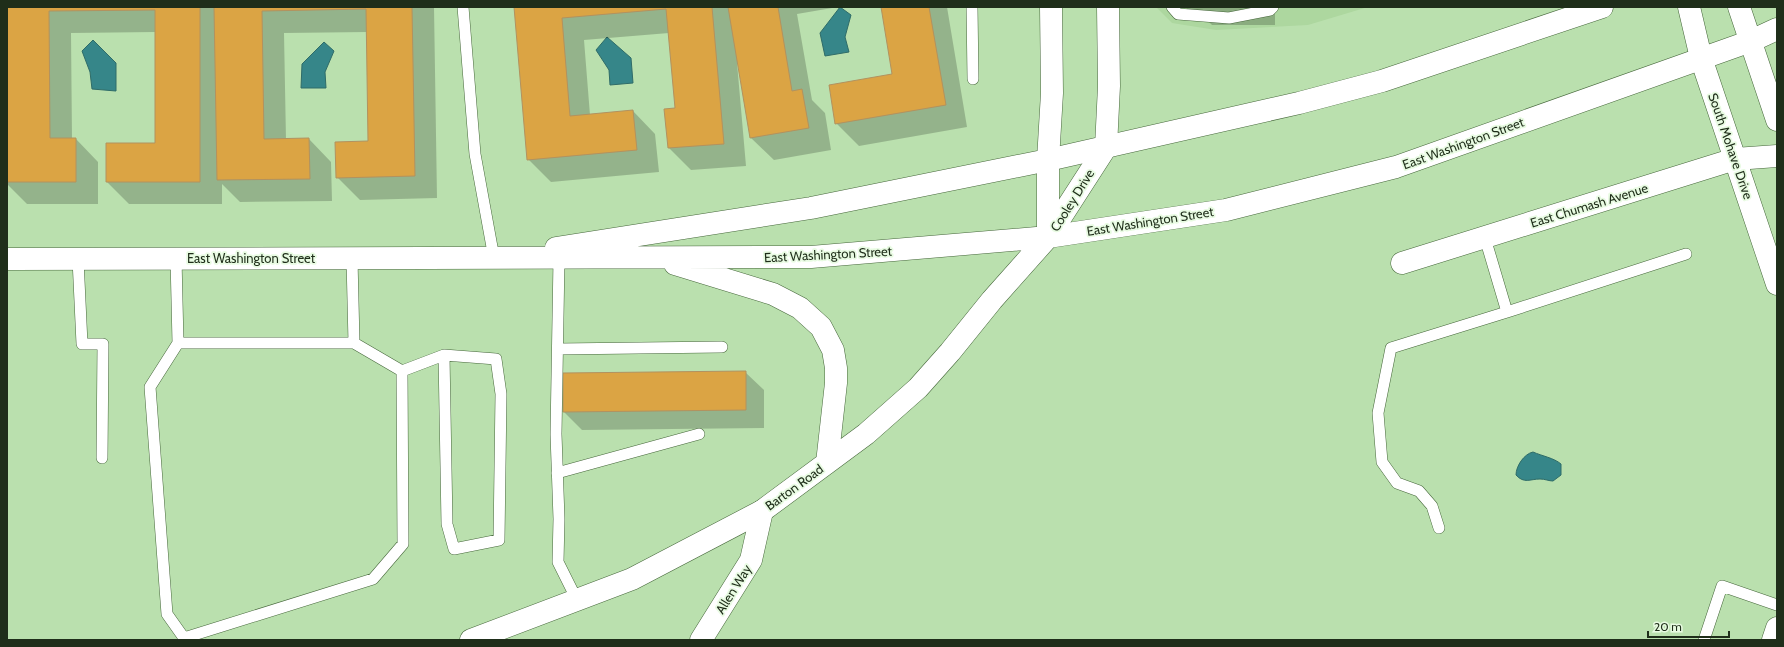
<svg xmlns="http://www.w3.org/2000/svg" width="1784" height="647" viewBox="0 0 1784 647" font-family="Cabin,sans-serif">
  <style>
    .built { fill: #add79f }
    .water { fill: #368689; stroke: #2f6c68 }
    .shadow { fill: #0003 }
    .building { fill: #dba444; stroke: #b2925f }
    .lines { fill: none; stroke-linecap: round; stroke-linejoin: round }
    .service-casing { stroke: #46673b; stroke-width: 12 }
    .minor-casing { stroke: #46673b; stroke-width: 23 }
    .tertiary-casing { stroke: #46673b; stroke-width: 23 }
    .primary-casing { stroke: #46673b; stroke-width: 23 }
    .service { stroke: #fff; stroke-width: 11 }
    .minor { stroke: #fff; stroke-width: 22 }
    .tertiary { stroke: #fff; stroke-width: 22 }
    .primary { stroke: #fff; stroke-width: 22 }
    .labels { text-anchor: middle; stroke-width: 3.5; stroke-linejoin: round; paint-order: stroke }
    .street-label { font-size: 13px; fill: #1f2e1a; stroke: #e8fbe2 }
  </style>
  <rect width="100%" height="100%" fill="#bae0ae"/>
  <path class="built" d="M1156,7H1368L1308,25L1216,30L1172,23Z"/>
  <path class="water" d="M840,7L851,15L845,37L849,52L825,56L820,33Z
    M607,37L631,58L633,83L610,85L609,70L596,50Z
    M93,40L116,63V91L92,89L90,72L82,51Z
    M324,42L334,51L325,72L326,88H301L302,64Z
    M1533,452C1542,456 1554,458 1561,464V475L1553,481C1549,481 1545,479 1540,479C1530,479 1524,484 1516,475C1516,466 1524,454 1533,452Z"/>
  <path class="shadow" d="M7,7H434L437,198L360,200L337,177L370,142L368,32L284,33L286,140L309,139L331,162L332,201L240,202L222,184V204H129L107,182L156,144V32L71,33L72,139H76L98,162V204H27L7,184Z
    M515,7H838L797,14L812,100L825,113L831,150L774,160L751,138L739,63H737L746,166L691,170L669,148L665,110L676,109L669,33L584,40L590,115L633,111L655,134L659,172L551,182L528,159Z
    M882,7H947L967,127L859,146L836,123L893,75Z
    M1185,7H1275V25H1212L1204,17H1196Z
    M745,372L764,390V428L582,430L564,412Z"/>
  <path class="building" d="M7,7H200V182H106V143H155V10L49,11L50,138H76V182H7Z
    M214,7H412L415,176L336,178L335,142L368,141L366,9L262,11L264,139L309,138L310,179L217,180Z
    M514,7H712L724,144L668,148L664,109L675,108L666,9L562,18L570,116L633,110L637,150L527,160Z
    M728,7H778L792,91L802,89L809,128L750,138Z
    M881,7H929L946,105L835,124L829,85L892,74Z
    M746,371V410L563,412V373Z"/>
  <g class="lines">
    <g class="service-casing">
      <path id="service" d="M463,7L475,154L494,258
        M972,7L973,79
        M1172,7L1178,14L1229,18L1270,10L1273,7
        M176,258L178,343L150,387L167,614L184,638L373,579L403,544L402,371L444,355L496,359L501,394L499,540L454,549L447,524L444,355
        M78,259L82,344H103L102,458
        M352,259L354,343L402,371
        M559,259L556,434L559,519L558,562L577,600
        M1507,312L1686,254
        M178,343H354
        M558,349L722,347
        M557,473L699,434
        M1439,528L1432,506L1419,491L1397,483L1382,462L1378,413L1391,348L1507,312L1485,238
        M1704,640L1722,586L1777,605"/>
    </g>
    <g class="minor-casing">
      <path id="minor" d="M1689,7L1701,58L1777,284
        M1739,7L1777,120
        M1402,263L1735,159L1777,156
        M701,640L751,560L762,511
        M1773,640L1777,628"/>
    </g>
    <g class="tertiary-casing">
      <path id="tertiary" d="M1048,237L1106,147L1109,86L1108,7
        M1048,237V160L1052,93L1051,7"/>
    </g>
    <g class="primary-casing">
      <path id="primary" d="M556,248L811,208L1048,160L1299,103L1382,81L1602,7
        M7,259L811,257L1048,237L1226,210L1396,167L1751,41L1777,29
        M675,264L773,294L800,308L821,327L833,350L836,368V383L827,463
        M471,640L632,579L762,511L866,434L918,388L950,352L992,300L1048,237"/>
    </g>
    <use href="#service" class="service"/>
    <use href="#minor" class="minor"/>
    <use href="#tertiary" class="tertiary"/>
    <use href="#primary" class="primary"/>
  </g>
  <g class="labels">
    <g class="street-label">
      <text transform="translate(1463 143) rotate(-20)" y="5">East Washington Street</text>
      <text transform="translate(1731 146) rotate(71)" y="5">South Mohave Drive</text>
      <text transform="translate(1072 200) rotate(-58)" y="5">Cooley Drive</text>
      <text transform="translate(1589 205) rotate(-17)" y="5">East Chumash Avenue</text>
      <text transform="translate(1150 221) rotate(-9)" y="5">East Washington Street</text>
      <text transform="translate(828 254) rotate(-3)" y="5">East Washington Street</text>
      <text x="251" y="263">East Washington Street</text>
      <text transform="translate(794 487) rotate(-36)" y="5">Barton Road</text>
      <text transform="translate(733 589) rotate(-58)" y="5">Allen Way</text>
    </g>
  </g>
  <rect width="1784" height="647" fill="none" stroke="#1f2e1a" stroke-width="16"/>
  <path d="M1648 631v6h81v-6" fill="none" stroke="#1f2e1a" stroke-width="2"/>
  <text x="1654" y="631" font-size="12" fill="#1f2e1a" stroke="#e8fbe2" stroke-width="3" paint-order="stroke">20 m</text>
</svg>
